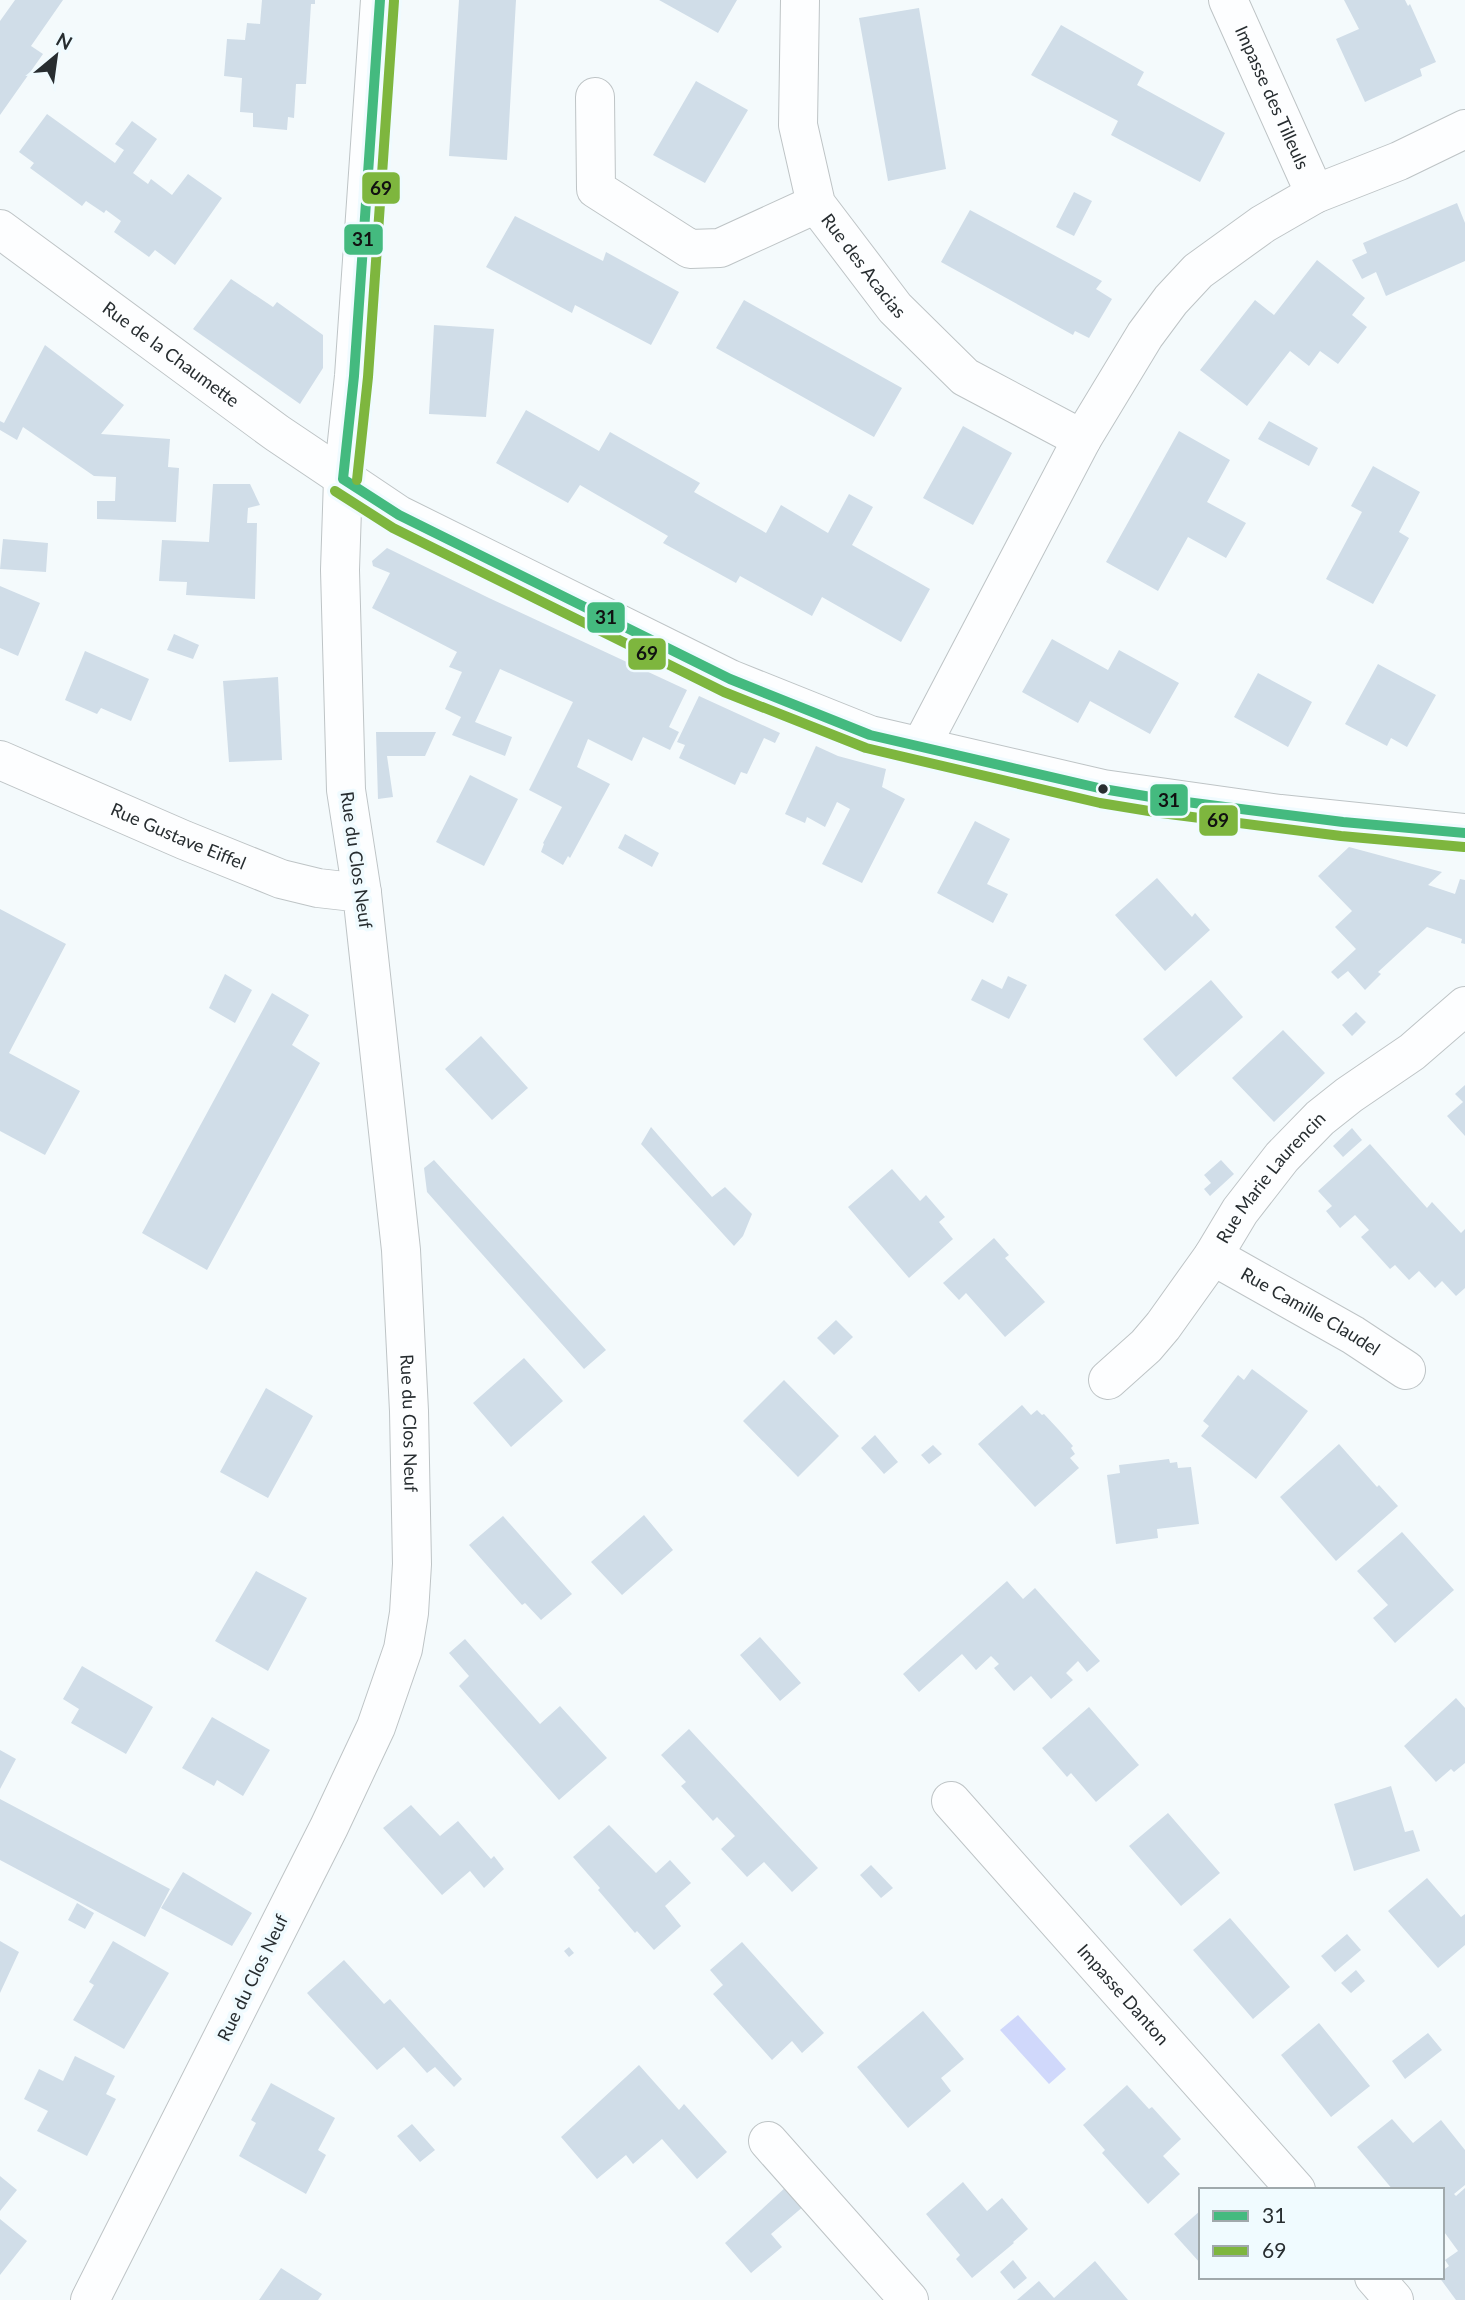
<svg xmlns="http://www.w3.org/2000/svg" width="1465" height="2300" viewBox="0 0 1465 2300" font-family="Lato,sans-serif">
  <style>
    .water { fill: #d0d8fb }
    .building { fill: #d0dde8 }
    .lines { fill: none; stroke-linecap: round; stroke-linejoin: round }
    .street-casing { stroke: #bec4c6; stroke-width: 40 }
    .secondary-casing { stroke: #bec4c6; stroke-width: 40 }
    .street { stroke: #fdfeff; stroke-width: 38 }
    .secondary { stroke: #fdfeff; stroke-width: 38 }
    .bus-1-casing { stroke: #f0fbff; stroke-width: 16 }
    .bus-2-casing { stroke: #f0fbff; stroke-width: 16 }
    .bus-1 { stroke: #44ba7f; stroke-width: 10 }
    .bus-2 { stroke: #7eb63e; stroke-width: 10 }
    .bus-dot { fill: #272d30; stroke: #f0fbff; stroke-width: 2.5 }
    .labels { text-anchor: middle; stroke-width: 7; stroke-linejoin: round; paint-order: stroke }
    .street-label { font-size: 18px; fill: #272d30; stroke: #f0fbff }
    .line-badge { stroke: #f0fbff; stroke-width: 2.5 }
    .pale-badge-label { font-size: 19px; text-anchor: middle; font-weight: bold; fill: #111 }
  </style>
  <rect width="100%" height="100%" fill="#f4fafc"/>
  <path class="water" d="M1018,2015L1066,2069L1049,2084L1000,2030Z"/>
  <path class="building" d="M15,0H63L31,46L43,54L0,115V21Z
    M262,0H315V4H311L306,84H296L294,118L288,117L287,130L253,127V113L240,112L242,78L224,76L227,39L245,40L247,23L260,24Z
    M459,0H516L507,160L449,156Z
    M659,0H737L718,33Z
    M1344,0H1405L1408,6L1410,4L1436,62L1420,69L1422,76L1365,102L1336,39L1359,29Z
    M919,8L946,169L888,181L859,18Z
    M1061,25L1144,72L1137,85L1225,133L1200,182L1111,135L1118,121L1031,75Z
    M696,81L748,110L705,183L653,155Z
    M47,114L115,163L124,150L115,144L132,121L157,139L133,173L148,184L151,179L172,195L188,174L222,198L175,265L155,250L149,257L114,232L121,221L106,210L104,213L86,201L82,206L30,168L34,163L19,152Z
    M1074,192L1092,201L1074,236L1056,227Z
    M1457,203L1465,223V261L1386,296L1376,272L1362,279L1352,260L1367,253L1363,243Z
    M970,210L1102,281L1096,289L1112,299L1089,338L1075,331L1073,335L941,262Z
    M515,216L603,261L606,252L679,292L651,345L575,305L572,313L486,267Z
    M1317,260L1365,298L1352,315L1367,327L1338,364L1320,351L1309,366L1290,351L1247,406L1200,370L1255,300L1274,315Z
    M231,279L273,307L277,302L323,335V368L300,404L193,329Z
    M744,300L902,388L874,437L716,348Z
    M434,325L494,329L486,417L429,414Z
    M45,345L124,405L101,434L170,439L168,467L179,468L176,522L97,519V501H115L116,477L94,476L23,427L17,440L0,430V421L4,423Z
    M526,410L599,451L610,432L700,483L694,492L766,533L781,505L828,533L849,494L873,507L852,545L930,589L901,642L822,597L812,616L740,576L736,583L663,543L668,536L580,485L568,503L496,463Z
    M1269,421L1318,448L1309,466L1258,439Z
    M963,426L1012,453L973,525L923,498Z
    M1179,431L1230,460L1207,502L1246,523L1226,558L1188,537L1158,591L1106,562Z
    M1373,466L1420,492L1399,532L1409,538L1373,604L1326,579L1362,512L1351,506Z
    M213,484H250L260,505L248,508L247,523H257L255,599L186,595L187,582L159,581L162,540L209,542Z
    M3,539L48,543L46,572L0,569Z
    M387,548L489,598L687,690L669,727L679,732L670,750L643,737L632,761L588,739L577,767L610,784L570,858L568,856L563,865L541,852L544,844L543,843L562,807L529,790L573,702L500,669L475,722L512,737L505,756L452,735L461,717L445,709L462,672L449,667L457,652L372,608L390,573L373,566L372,561Z
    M0,586L40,603L18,656L0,648Z
    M174,634L199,645L193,659L167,650Z
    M1052,639L1108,670L1119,650L1179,683L1150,734L1090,701L1078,723L1022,692Z
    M85,651L149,679L131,721L101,708L97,714L65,700Z
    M1378,664L1436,695L1407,747L1391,738L1387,746L1345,724Z
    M1258,673L1312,702L1288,747L1234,717Z
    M278,677L282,760L229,762L223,681Z
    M699,696L780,733L775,743L764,738L747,774L741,772L735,785L679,758L685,745L677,742Z
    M376,732H436L425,756H387L393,797L378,799Z
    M816,746L838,756L886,769L882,787L905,799L862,883L822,864L850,809L837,802L825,827L807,817L805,823L785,814Z
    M470,775L518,799L484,866L436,842Z
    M975,821L1010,839L987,884L1008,894L993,923L937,893Z
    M625,834L659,853L652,867L618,848Z
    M1349,847L1442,872L1428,885L1455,894L1460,879L1465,880V944L1461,943L1462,939L1427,927L1378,972L1381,974L1365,990L1348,971L1338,979L1331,972L1356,949L1335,927L1352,911L1318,876Z
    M1157,878L1192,917L1195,913L1210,930L1165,971L1115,915Z
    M0,909L66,944L9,1053L80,1091L45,1155L0,1131Z
    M225,974L252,990L235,1023L209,1008Z
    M1008,976L1027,985L1009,1019L971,1000L982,979L1002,989Z
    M1211,980L1243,1017L1176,1077L1143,1039Z
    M272,993L309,1015L292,1045L320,1063L207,1270L142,1233Z
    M1356,1012L1366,1022L1352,1036L1342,1025Z
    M1283,1030L1325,1073L1274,1122L1232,1078Z
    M481,1036L528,1088L492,1120L445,1069Z
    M1465,1085V1136L1447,1116L1463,1102L1455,1094Z
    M651,1127L712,1197L725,1187L752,1214L743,1236L734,1246L641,1144Z
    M1352,1128L1362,1140L1343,1157L1333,1146Z
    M1370,1144L1427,1208L1432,1202L1461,1233L1465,1229V1288L1456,1296L1442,1281L1435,1288L1419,1271L1409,1280L1395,1265L1390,1269L1361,1237L1369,1230L1355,1215L1340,1228L1326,1211L1332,1206L1318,1191Z
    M434,1160L606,1350L584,1369L427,1192L424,1168Z
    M1221,1160L1234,1174L1210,1196L1204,1189L1211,1183L1204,1175Z
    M892,1169L920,1201L926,1195L945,1217L939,1222L953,1239L909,1278L848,1207Z
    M994,1238L1009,1255L1005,1258L1045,1302L1005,1337L966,1293L959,1300L943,1283Z
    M836,1320L853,1337L834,1355L817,1338Z
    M524,1358L563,1401L511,1447L473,1403Z
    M1252,1369L1308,1411L1256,1479L1201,1436L1209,1426L1203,1421L1238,1375L1244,1380Z
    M784,1380L839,1436L798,1477L743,1421Z
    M266,1388L313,1416L268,1498L220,1472Z
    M1022,1405L1031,1415L1037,1410L1042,1415L1044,1414L1058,1429L1073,1446L1071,1448L1075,1454L1070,1458L1079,1468L1035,1507L978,1444Z
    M875,1435L898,1462L884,1474L861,1448Z
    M1339,1444L1377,1487L1379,1485L1398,1506L1336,1561L1280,1497Z
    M933,1445L942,1454L929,1464L921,1455Z
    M1169,1459L1170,1463L1177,1462L1178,1468L1191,1467L1199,1524L1157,1529L1158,1538L1116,1544L1107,1475L1120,1473L1119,1465Z
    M644,1515L673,1550L622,1595L591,1562Z
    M503,1516L572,1594L541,1620L525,1603L522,1605L469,1545Z
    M1402,1532L1454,1590L1395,1643L1373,1618L1388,1605L1357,1571Z
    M256,1571L307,1598L268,1671L215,1641Z
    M1007,1581L1023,1599L1035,1588L1100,1661L1087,1672L1078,1661L1066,1673L1073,1680L1051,1699L1031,1676L1014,1691L994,1668L999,1664L991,1656L976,1670L962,1654L919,1692L903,1674Z
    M760,1637L801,1683L780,1701L740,1655Z
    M465,1639L540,1724L560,1706L607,1758L559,1800L459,1686L469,1676L449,1653Z
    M82,1666L153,1707L126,1754L71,1723L79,1709L63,1699Z
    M1456,1698L1465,1708V1763L1454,1772L1451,1769L1436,1782L1404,1746Z
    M1089,1707L1139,1765L1096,1802L1071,1773L1067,1777L1042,1748Z
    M212,1717L270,1750L243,1796L217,1780L214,1786L182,1768Z
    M689,1729L818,1868L792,1892L764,1862L747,1877L721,1849L735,1836L717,1817L713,1821L681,1786L686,1782L661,1755Z
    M0,1750L16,1759L0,1789Z
    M1391,1786L1405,1832L1413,1830L1420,1851L1354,1871L1334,1804Z
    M0,1799L170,1889L145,1937L0,1860Z
    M411,1805L440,1836L458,1821L491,1859L494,1856L504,1869L484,1888L470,1871L442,1895L383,1828Z
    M1168,1813L1220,1873L1181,1906L1129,1846Z
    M609,1825L656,1873L670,1860L691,1883L665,1906L681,1926L654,1950L637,1931L635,1933L598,1890L600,1888L573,1857Z
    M871,1865L893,1888L881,1898L860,1875Z
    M183,1872L252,1913L232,1946L161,1908Z
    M1427,1878L1461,1917L1465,1914V1945L1438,1968L1388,1911Z
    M77,1903L94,1913L85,1929L68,1920Z
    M1230,1918L1290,1987L1253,2019L1193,1950Z
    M1347,1934L1361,1950L1335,1972L1321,1956Z
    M0,1941L19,1952L0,1993Z
    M113,1941L169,1973L124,2049L73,2020L94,1985L89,1982Z
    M742,1942L824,2033L802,2053L792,2041L772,2060L713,1994L723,1985L710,1970Z
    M569,1947L574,1953L569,1957L564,1951Z
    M344,1960L384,2004L390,1999L462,2079L454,2087L435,2067L427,2073L404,2047L377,2070L307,1993Z
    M1356,1970L1365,1981L1351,1993L1341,1983Z
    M923,2011L964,2059L941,2078L951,2091L908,2128L857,2067Z
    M1319,2023L1370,2086L1331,2117L1281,2055Z
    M1428,2033L1442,2050L1405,2079L1392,2061Z
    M75,2056L115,2076L106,2094L116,2099L87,2156L37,2131L48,2111L24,2099L39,2069L63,2081Z
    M639,2065L679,2110L684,2104L727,2152L697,2179L662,2139L633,2164L626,2155L597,2179L561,2137Z
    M271,2083L335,2118L318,2150L326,2155L306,2194L239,2156L256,2123L251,2120Z
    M1127,2085L1149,2109L1152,2107L1181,2139L1163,2156L1180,2174L1148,2204L1102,2153L1105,2150L1083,2125Z
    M1392,2119L1413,2143L1441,2120L1465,2150V2185L1454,2194L1456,2196L1465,2188V2300H1456L1439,2277H1442V2271L1449,2266L1445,2260L1458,2251L1442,2229V2190H1393L1357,2147Z
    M412,2124L435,2150L420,2162L397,2136Z
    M0,2176L17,2190L0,2211Z
    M963,2182L987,2211L1002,2198L1028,2229L1013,2242L1014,2243L972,2278L956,2259L960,2255L926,2214Z
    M787,2186L804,2206L771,2234L782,2247L751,2273L725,2243Z
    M1201,2210V2264L1174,2234Z
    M0,2219L27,2241L0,2275Z
    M1013,2260L1027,2278L1014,2289L1000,2272Z
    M1095,2261L1128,2300H1017L1039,2281L1054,2298Z
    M281,2268L322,2294L318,2300H259Z"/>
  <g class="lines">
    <g class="street-casing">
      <g id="street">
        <path id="s1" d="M800,0L798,125L816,204L895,308L965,377L1082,439"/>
        <path id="s2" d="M1228,0L1315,194"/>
        <path d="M595,97L596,189L690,249L720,248L816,204"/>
        <path id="s3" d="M0,229L277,433L399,515L730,679L870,735L1103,789L1280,814L1465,833"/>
        <path d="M921,746L1082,439L1145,335L1171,300L1198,271L1263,224L1315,194L1399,161L1465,129"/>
        <path d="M362,893L346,790L340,570L343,479L354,376L380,0"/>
        <path id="s4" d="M1213,1256L1353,1335L1406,1370"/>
        <path id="s5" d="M1108,1380L1146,1346L1163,1326L1213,1256L1240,1211L1282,1157L1320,1118L1349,1095L1412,1052L1465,1006"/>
        <path id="s6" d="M951,1801L1296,2190"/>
        <path d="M768,2141L909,2300"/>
        <path d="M1374,2277L1394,2300"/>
      </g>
    </g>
    <g class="secondary-casing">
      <g id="secondary">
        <path id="s7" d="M0,760L184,840L281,879L318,888L362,893L401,1250L409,1411L412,1564L409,1613L403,1649L376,1727L329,1827L90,2300"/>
      </g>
    </g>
    <use href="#street" class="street"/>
    <use href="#secondary" class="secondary"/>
    <g class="bus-1-casing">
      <path id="bus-1" d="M343,479L399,515L730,679L870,735L1103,789L1163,799L1343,822L1465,833
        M343,479L354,376L380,0"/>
    </g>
    <g class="bus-2-casing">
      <path id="bus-2" d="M357,480L368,377L394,1
        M335,491L393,528L724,692L866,748L1100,803L1161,813L1341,836L1464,847"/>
    </g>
    <use href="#bus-1" class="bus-1"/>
    <use href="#bus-2" class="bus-2"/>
  </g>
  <circle class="bus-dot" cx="1103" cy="789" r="6"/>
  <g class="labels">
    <g class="street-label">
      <text dy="6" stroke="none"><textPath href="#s2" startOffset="107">Impasse des Tilleuls</textPath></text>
      <text dy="6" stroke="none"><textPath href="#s1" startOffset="284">Rue des Acacias</textPath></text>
      <text dy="6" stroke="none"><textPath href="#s3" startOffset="212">Rue de la Chaumette</textPath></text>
      <text dy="6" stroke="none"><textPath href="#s7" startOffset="194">Rue Gustave Eiffel</textPath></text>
      <text transform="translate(356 860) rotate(82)" y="6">Rue du Clos Neuf</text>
      <text dy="6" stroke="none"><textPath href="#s5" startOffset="261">Rue Marie Laurencin</textPath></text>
      <text dy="6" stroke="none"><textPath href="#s4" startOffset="112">Rue Camille Claudel</textPath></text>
      <text dy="6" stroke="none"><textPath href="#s7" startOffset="920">Rue du Clos Neuf</textPath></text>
      <text transform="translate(253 1978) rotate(-64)" y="6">Rue du Clos Neuf</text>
      <text dy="6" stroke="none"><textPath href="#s6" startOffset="259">Impasse Danton</textPath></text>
    </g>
  </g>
  <g class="line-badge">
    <rect x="361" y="171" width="40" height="34" rx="7" fill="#7eb63e"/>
    <rect x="343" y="223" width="41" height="33" rx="7" fill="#44ba7f"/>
    <rect x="586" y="601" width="40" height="33" rx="7" fill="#44ba7f"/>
    <rect x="627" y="637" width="40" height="34" rx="7" fill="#7eb63e"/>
    <rect x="1149" y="783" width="40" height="34" rx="7" fill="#44ba7f"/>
    <rect x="1198" y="804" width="41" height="33" rx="7" fill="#7eb63e"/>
  </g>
  <g class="pale-badge-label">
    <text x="381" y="195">69</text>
    <text x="363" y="246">31</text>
    <text x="606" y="624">31</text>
    <text x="647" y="660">69</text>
    <text x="1169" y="807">31</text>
    <text x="1218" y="827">69</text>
  </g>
  <rect x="1199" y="2188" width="245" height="91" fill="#f0fbff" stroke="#a0a9ac" stroke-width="2"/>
  <rect x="1213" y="2211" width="35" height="10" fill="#44ba7f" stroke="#a0a9ac" stroke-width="2"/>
  <text x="1262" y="2223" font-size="21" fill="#272d30">31</text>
  <rect x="1213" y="2246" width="35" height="10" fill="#7eb63e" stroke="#a0a9ac" stroke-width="2"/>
  <text x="1262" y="2258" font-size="21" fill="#272d30">69</text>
  <g transform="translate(56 56) rotate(29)" stroke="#f0fbff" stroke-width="5" paint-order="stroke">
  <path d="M0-5L12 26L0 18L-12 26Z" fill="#272d30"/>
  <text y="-10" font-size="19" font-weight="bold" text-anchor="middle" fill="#272d30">N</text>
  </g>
</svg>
